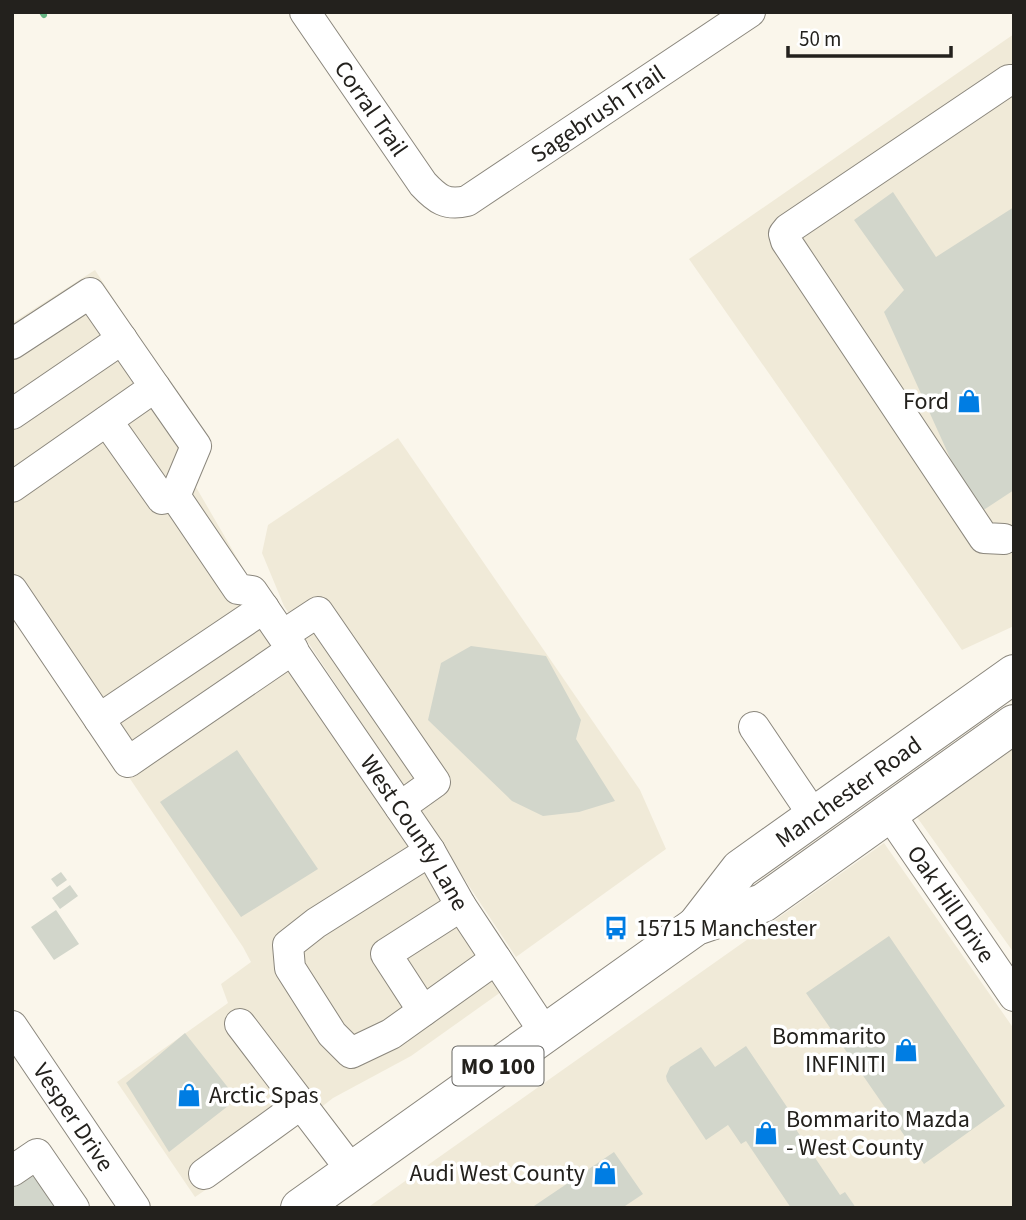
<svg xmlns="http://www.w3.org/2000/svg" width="1026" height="1220" viewBox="0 0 1026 1220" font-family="'Source Sans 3',sans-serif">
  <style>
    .built { fill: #f0ead8 }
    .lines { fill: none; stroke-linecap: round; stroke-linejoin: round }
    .stream { stroke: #66b583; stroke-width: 6 }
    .building { fill: #d2d6cb }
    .minor-casing { stroke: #8b877d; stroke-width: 32 }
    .highway-casing { stroke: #8b877d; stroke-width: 40 }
    .minor { stroke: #fff; stroke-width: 30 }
    .highway { stroke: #fff; stroke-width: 38 }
    .labels { text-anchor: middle; stroke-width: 7; stroke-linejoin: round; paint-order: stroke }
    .shield { fill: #fff; stroke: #656461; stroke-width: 2 }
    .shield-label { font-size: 23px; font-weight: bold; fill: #23211d }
    .street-label { font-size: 24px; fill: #23211d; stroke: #fff }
    .poi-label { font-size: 24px; fill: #23211d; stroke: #fff; text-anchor: end }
  </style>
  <rect width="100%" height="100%" fill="#faf6eb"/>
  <path class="built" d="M1014,34V626L962,650L689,259Z
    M95,270L209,446L193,482L304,673L501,992L411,1056L333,1098L282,1138L195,1197L117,1082L228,1003L221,984L251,962L243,947L12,603V323Z
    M398,438L640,790L666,849L516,957L284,606L262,553L268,525Z
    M1014,744V953L914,813Z
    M884,843L1014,1029V1208H367Z"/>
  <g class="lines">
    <path class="stream" d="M42,12L44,15"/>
  </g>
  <path class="building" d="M893,192L936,257L1014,207V490L976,515L884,312L904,290L854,220Z
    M471,646L546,656L581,720L576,739L615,801L579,812L543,816L512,801L428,720L441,663Z
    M237,750L318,869L241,917L160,802Z
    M61,872L67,880L57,887L51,879Z
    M70,885L78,896L60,909L52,898Z
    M56,910L79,944L54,960L31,927Z
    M889,936L1005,1106L924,1164L806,993Z
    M185,1033L237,1099L169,1152L126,1083Z
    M746,1046L791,1113L787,1116L840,1195L845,1192L856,1208H791L746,1141L741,1144L728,1125L706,1140L667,1081L666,1076L670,1067L701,1047L715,1067Z
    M614,1152L643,1194L622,1208H531Z
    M34,1166L64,1208H12V1182Z"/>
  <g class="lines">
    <g class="minor-casing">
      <g id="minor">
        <path id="s1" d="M305,12L423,184C437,199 446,206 467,201L750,12"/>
        <path d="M12,344L90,293L155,387L12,487"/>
        <path d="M155,387L196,446L175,496"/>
        <path d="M12,414L122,339"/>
        <path d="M107,421L162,499L175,496"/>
        <path id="s2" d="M175,496L238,589L252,591L430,851L461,906L545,1033"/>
        <path d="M1004,539L984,538L786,241L784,234L788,229L1009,80H1014"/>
        <path d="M12,590L128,762L293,649"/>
        <path d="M283,635L318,612L435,782L400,807"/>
        <path d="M99,719L264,608"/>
        <path d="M754,727L814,816"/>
        <path id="s3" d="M889,813L1014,996"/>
        <path d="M430,851L316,923L288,945L290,968L332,1034L351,1053L391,1034L496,959"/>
        <path d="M423,1011L386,954L461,906"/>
        <path d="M240,1024L352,1171"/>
        <path id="s4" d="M12,1026L135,1208"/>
        <path d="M12,1171L37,1154L74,1208"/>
        <path d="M204,1174L301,1104"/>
      </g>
    </g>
    <g class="highway-casing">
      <g id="highway">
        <path id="s5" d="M696,926L740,869L1014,674"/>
        <path d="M300,1208L696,926L763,903L1014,724"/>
      </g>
    </g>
    <use href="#minor" class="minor"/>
    <use href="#highway" class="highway"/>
  </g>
  <defs>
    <g id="shop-bare" transform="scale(1.89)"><path d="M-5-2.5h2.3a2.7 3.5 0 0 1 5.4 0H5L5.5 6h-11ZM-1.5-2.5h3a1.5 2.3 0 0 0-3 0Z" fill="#007de3" stroke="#fff" stroke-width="2.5" paint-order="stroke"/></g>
    <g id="bus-bare" transform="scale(1.89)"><path d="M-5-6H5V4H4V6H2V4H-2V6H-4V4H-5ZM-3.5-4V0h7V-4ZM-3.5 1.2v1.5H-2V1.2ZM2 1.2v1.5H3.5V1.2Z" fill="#007de3" stroke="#fff" stroke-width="2.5" paint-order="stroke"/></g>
  </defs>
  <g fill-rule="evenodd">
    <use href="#shop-bare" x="969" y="401"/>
    <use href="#bus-bare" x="616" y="928"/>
    <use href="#shop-bare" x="906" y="1050"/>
    <use href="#shop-bare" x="189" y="1095"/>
    <use href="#shop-bare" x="766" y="1133"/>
    <use href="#shop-bare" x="605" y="1173"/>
  </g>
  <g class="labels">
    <rect class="shield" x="452.5" y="1046.5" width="91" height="39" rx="5"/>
    <g class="shield-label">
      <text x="498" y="1074">MO 100</text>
    </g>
    <g class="street-label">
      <text dy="8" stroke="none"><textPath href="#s1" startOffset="117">Corral Trail</textPath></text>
      <text dy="8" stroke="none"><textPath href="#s1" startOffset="416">Sagebrush Trail</textPath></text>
      <text dy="8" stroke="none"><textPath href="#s5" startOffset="205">Manchester Road</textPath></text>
      <text dy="8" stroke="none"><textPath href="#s2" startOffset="418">West County Lane</textPath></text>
      <text dy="8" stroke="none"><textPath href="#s3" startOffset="110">Oak Hill Drive</textPath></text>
      <text dy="8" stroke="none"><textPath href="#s4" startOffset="110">Vesper Drive</textPath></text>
    </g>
    <g class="poi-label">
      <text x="949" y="409">Ford</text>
      <text x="636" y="936" text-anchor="start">15715 Manchester</text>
      <text x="886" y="1044">Bommarito<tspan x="886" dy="28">INFINITI</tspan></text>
      <text x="209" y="1103" text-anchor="start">Arctic Spas</text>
      <text x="786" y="1127" text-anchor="start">Bommarito Mazda<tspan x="786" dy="28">- West County</tspan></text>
      <text x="585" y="1181">Audi West County</text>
    </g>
  </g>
  <rect width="1026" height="1220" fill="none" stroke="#23211d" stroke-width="28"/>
  <path d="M788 46v10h163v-10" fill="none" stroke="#23211d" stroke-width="3.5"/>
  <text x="799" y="46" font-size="21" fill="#23211d" stroke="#ffffff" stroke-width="5" paint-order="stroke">50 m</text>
</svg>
